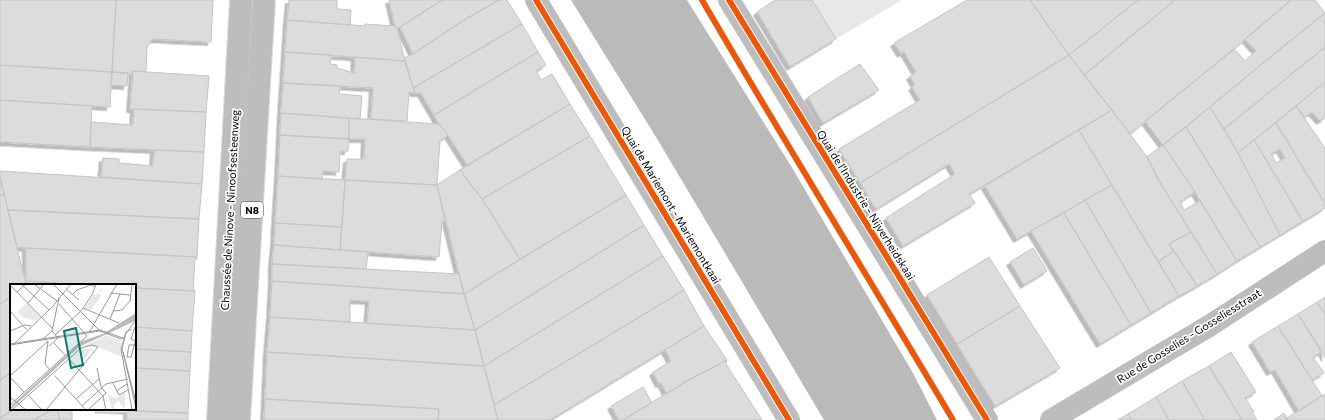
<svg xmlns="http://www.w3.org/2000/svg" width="1325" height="420" viewBox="0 0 1325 420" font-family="Commissioner,sans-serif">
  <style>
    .green { fill: #e8e8e8 }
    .water { fill: #bababa }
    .building { fill: #dcdcdc; stroke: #c4c4c4; fill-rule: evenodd; filter: url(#shadow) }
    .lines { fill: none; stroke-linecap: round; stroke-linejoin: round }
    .primary-casing { stroke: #dbdbdb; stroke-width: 24 }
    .minor { stroke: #bdbdbd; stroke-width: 22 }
    .tertiary { stroke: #bdbdbd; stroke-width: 22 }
    .primary { stroke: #bdbdbd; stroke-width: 22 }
    .tram { stroke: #bdbdbd; stroke-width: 1 }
    .cycleway-casing { stroke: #fff; stroke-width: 8 }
    .cycleway { stroke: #e8590c; stroke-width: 6 }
    .labels { text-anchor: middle; stroke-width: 3.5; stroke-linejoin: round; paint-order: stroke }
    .shield { fill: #fff; stroke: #4c4c4c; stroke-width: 1 }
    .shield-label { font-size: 10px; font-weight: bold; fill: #000 }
    .street-label { font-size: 11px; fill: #000; stroke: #fff }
    .inset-road { fill: none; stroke: #999; stroke-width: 1 }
    .view { fill: #0f766e; fill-opacity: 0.15; stroke: #0f766e; stroke-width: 2 }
    .inset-edge { fill: none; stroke: #000; stroke-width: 2 }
  </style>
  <defs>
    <filter id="shadow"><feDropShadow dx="-3.5" dy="3.5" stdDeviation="0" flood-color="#0004"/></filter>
  </defs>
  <rect width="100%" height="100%" fill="#fff"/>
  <path class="green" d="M812,0H902L836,39Z"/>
  <path class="water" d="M571,0H687L791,166L913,373L937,420H824L659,142Z"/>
  <path class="building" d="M0,0H116L112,72L0,65Z
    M116,0H213L211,42L152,39L147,48L146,72L133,71L132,74L112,72Z
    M289,0H337V9L351,10L350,25L287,20Z
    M389,0H442L397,29L395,26Z
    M442,0H499L464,20L413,54L400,27Z
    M499,0H507L522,24L413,88L404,58L413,54L464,20Z
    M775,0H812L836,39L790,67L757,12Z
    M967,0H1030L1069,55L860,183L839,149L920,100L912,87L915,85L910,76L916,72L904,52L901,54L894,43Z
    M1030,0H1138L1069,55Z
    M1138,0H1175L1084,75L1069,55Z
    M1175,0H1291L1234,49L1130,134L1084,75Z
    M1291,0H1315L1325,13L1279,50L1163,145L1145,121L1234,49L1245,61L1256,51L1245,39Z
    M1325,13V47L1224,129L1210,107L1279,50Z
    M287,20L365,26V24L395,26L397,29L405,61L285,52Z
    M522,24L538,52L434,115L421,93H415L413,88Z
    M1325,47V82L1238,153L1224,129Z
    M285,52L331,55L330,64L337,65V68L354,73L355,57L405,61L415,93L409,92L407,121L371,119L373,88L283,83Z
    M538,52L546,65L536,71L541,80L552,74L570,104L467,165L448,135L439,124L434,115Z
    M1069,55L1112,110L969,194L975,203L903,246L886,218L955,174L949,164L876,209L860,183Z
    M860,64L879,90L823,123L808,97Z
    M0,65L112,72L110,107L0,100Z
    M133,71L209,76L206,112L130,109Z
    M112,72L128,73L127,86L111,85Z
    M1325,82V118L1320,121L1312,112L1305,117L1296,106Z
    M283,83L340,86L339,94L362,96L360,119L281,113Z
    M0,100L92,106L90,147L0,142Z
    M570,104L590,136L482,199L460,170Z
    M1296,106L1325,148L1324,150L1325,151V204L1276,123Z
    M1210,107L1238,153L1280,235L1260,247L1186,127Z
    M134,109L206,112L204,152L90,147L91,122L133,125Z
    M1112,110L1147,157L1159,181L1191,232L1169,244L1174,251L1158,262L1079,130Z
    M281,113L349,118V139L280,135Z
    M349,118L439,124L448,135L440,141L437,185L345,180L347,159H364L365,139H349Z
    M1276,123L1325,204V208L1303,221L1254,140ZM1280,149L1285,158L1276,163L1271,154Z
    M1186,127L1260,247L1237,261L1195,192L1163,145Z
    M1079,130L1112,185L1017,239L985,186Z
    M280,135L349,139L348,151H340L339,172L323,171L322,179L278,176Z
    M590,136L626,195L520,259L482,199Z
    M1254,140L1303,221L1280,235L1238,153Z
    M1163,145L1195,192L1180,202L1184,210L1200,201L1237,261L1217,274L1159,181L1147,157Z
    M154,150L204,152L202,184L101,177L103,158L119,159V163L153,166Z
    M460,170L482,199L520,259L464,294L437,185Z
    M0,171L202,184L199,219L8,210L0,176Z
    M0,176L4,194L0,196Z
    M278,176L345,180L342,227L275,223Z
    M345,180L437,185L445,221H442L439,257L340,250Z
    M1112,185L1179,296L1151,313L1085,200Z
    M4,194L26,285H11V297L0,304V196Z
    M626,195L644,225L475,330L464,294Z
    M1085,200L1151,313L1131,325L1064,213Z
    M8,210L199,219L197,257L26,248L17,247Z
    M1064,213L1131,325L1100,344L1031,231Z
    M275,223L342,227L340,250L274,245Z
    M644,225L663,256L484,366L475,330Z
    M1191,232L1217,274L1197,286L1169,244Z
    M274,245L368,252L366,269L272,264Z
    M26,248L197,257V259L195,258L193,290H195V291L135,288V285H86L26,281Z
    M1033,248L1047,271L1024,285L1010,262Z
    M1174,251L1197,286L1179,296L1158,262Z
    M663,256L684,290L494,405L484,366Z
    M989,257L1020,306L957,344L927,295Z
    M272,264L459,274L464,294L272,281Z
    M26,281L86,285H26Z
    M272,281L464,294L475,330L367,323L369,301L350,300V322L270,317Z
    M135,288L195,291L192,331L135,327Z
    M684,290L704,326L550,420H498L494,405Z
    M11,297V373L0,380V304Z
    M1325,297V314L1317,302Z
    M1317,302L1325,314V358L1320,348L1298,314Z
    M1020,306L1060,368L995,406L957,344Z
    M1298,314L1321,352L1313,357L1324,373L1312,380L1278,326Z
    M270,317L475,330L484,366L267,352Z
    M704,326L727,360L685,382L667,394L661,383L659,384L653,372L671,361L665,350Z
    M1278,326L1322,396L1299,411L1275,370L1270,372L1252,342Z
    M135,327L192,331L191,352L135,349Z
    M135,349L191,352L190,371L135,368Z
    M267,352L484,366L498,420H438L439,409L265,399Z
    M1231,352L1256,392L1245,398L1254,412H1252L1257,420H1242L1209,366Z
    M727,360L726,364L762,420H623L685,382Z
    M1209,366L1242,420H1205L1182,381Z
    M135,368L190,371L188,413L98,409H135Z
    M11,373V409H15L0,418V380Z
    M1182,381L1205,420H1169L1156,397Z
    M643,387L652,403L623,420H619L611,406Z
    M1325,394V420H1288L1287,418Z
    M1156,397L1169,420H1132L1128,414Z
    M265,399L439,409L438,420H264Z
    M15,409H53L34,420H0V418Z
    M53,409H57L60,420H34Z
    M57,409H72V420H60Z
    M127,411L188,413V420H127Z
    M1284,413L1288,420H1274Z
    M1128,414L1132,420H1118Z"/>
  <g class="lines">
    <g class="primary-casing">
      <path id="primary" d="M218,420L241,0
        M239,420L264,0"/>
    </g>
    <path class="minor" d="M729,0L987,420
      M1051,420L1209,326L1325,251"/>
    <path class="tertiary" d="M536,0L789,420"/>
    <use href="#primary" class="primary"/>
    <path class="tram" d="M212,420L237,0
      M230,420L252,0"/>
    <g class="cycleway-casing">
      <path id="cycleway" d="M536,0L789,420
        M702,0C784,141 870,280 953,420
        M729,0L987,420"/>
    </g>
    <use href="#cycleway" class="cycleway"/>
  </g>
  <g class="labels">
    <rect class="shield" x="241" y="202" width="22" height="16" rx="3"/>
    <g class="shield-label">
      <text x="252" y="214">N8</text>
    </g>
    <g class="street-label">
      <text transform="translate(671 205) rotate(59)" y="4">Quai de Mariemont - Mariemontkaai</text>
      <text transform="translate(866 205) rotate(58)" y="4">Quai de l'Industrie - Nijverheidskaai</text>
      <text transform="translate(230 210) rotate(-87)" y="4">Chaussée de Ninove - Ninoofsesteenweg</text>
      <text transform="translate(1189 336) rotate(-32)" y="4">Rue de Gosselies - Gosseliesstraat</text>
    </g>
  </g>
  <g transform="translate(10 284)">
    <rect width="126" height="126" fill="#fff"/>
    <path d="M91,5L93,6L88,9L91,12L83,23L81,26L75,24L84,10L86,11ZM17,19L30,33L26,37L13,33L7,28ZM97,51L111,57V72L88,63L74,62ZM83,64L74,76L70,74L72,72L70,66ZM115,108V123L113,124L109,117L104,120V126H102L98,111L106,114Z" fill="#e8e8e8"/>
    <path d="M126,29L125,37L69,63L0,126L2,121L72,57L93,50Z" fill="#bababa"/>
    <path class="inset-road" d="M11,0L39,26M24,0L47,17M43,0L89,46M0,1L43,45M56,5L69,16M7,8L16,0M100,9L120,11M63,10L67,6L81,1L85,3M18,19L34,0M73,24L109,39M0,27L17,46M103,27L112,26L120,17L122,0M100,35L110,10M126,36L116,49L112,64L126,124M125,43L121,55L125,57M122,45L116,48L111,65L122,126M0,47L15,41L21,42M80,47L107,0M45,51L71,27L82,11L86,0M33,55L42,47L49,14M44,59L55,71M0,60L90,46L113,54M4,60L42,23L61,0M0,61L90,47L111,55L115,53M124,61H119L117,73H121L126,55M39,62L48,54L42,47M113,68L126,118M59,75L93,112L96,126M0,92L38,57L35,80L40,86M45,92L76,126M0,93L14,108M103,99L109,111L118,106M106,107L117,100M18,111L32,126M0,113L16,126M66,115L89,95M0,121L77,52L49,20M72,122L96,100L118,95M2,126L71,64L82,61L88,63L36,126M78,126L96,109L91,103L87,84"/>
    <path class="view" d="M66,44L73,81L61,84L54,47Z"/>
    <rect width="126" height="126" class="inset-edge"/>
  </g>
</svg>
